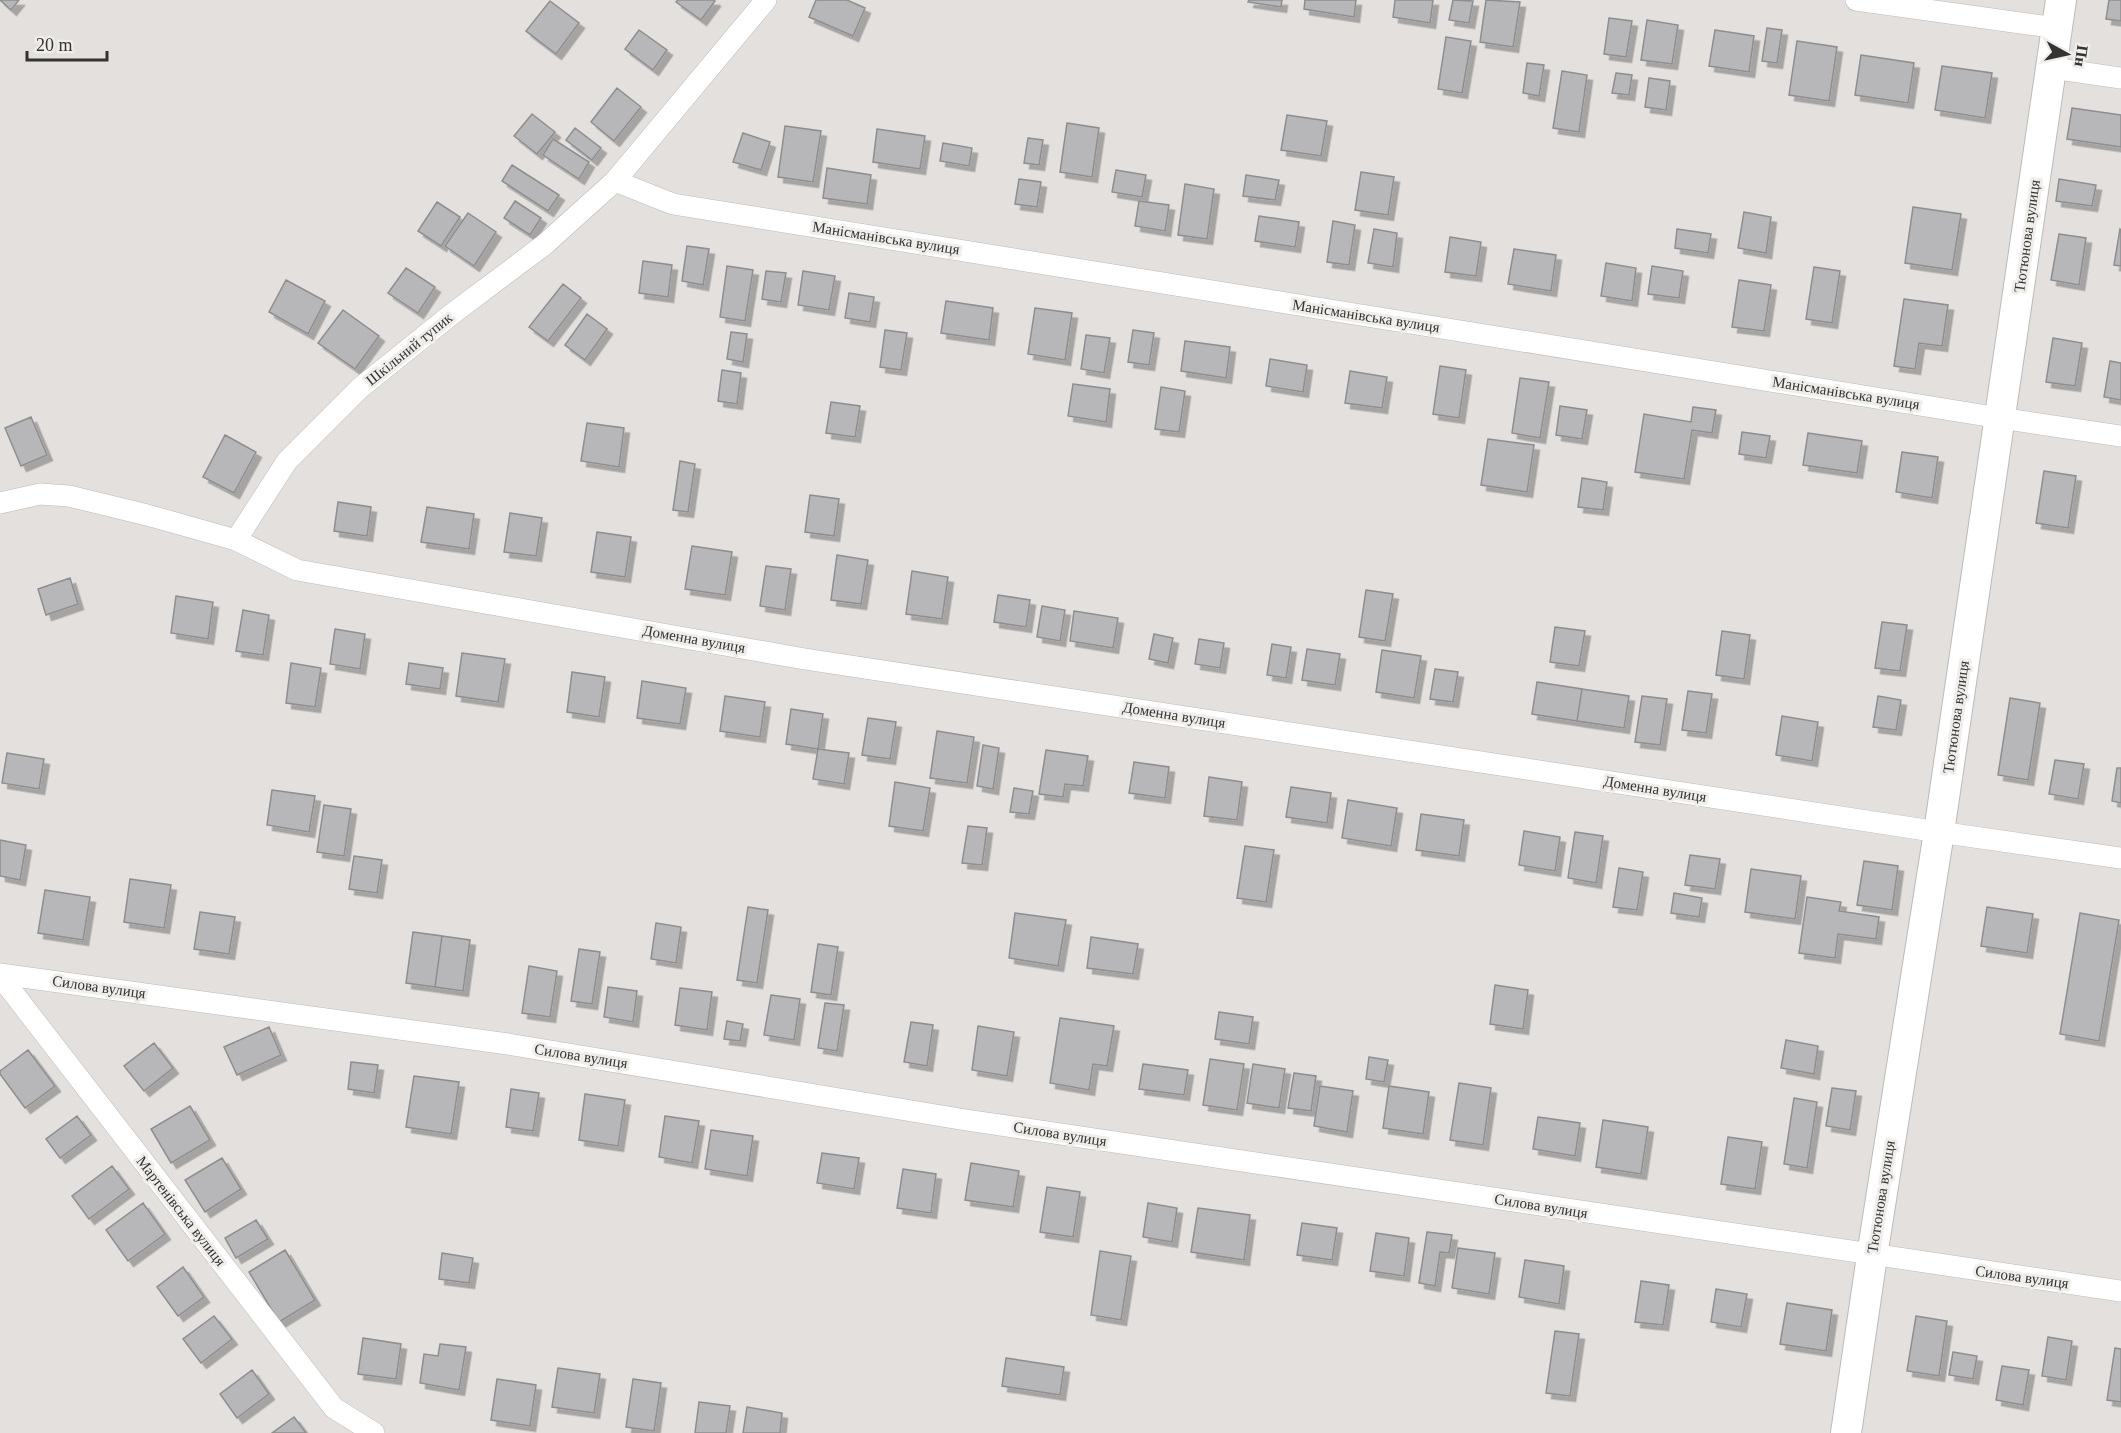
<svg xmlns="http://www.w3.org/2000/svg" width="2121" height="1433" viewBox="0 0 2121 1433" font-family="Georgia,serif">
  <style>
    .building { fill: #b7b7ba; stroke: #8e8e91; stroke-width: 1.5; filter: url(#shadow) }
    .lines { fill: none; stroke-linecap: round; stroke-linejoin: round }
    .street-casing { stroke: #bcbab7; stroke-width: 22 }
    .secondary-casing { stroke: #bcbab7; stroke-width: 32 }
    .street { stroke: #fff; stroke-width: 21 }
    .secondary { stroke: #fff; stroke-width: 30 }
    .labels { text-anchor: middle; stroke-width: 6; stroke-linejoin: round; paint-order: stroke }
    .street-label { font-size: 15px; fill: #343332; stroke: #f0eeeb }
  </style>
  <defs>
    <filter id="shadow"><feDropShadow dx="5.5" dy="5.5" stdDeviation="0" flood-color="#0004"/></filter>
  </defs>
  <rect width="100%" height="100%" fill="#e3e0de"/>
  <path class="building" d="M0,0H19L11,10Z
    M678,0H714L715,1L701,20L676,2Z
    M816,0H847L865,8L853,36L809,17Z
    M1249,0H1282L1281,7L1248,2Z
    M1305,0H1356L1354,17L1304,9Z
    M1395,0H1433L1430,23L1393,17Z
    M1453,0L1473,1L1469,23L1449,20Z
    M1486,0L1520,2L1513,47L1480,42Z
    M2109,0H2121V21L2106,19Z
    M550,1L579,23L556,54L526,31Z
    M1609,18L1632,21L1626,57L1604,54Z
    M1647,20L1678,25L1672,64L1641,60Z
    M1767,28L1782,30L1777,63L1762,61Z
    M639,30L667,50L653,70L625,49Z
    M1715,30L1754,36L1749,72L1709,66Z
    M1446,37L1471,41L1462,93L1438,89Z
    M1797,41L1837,47L1829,101L1789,95Z
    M1861,55L1914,63L1908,103L1855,95Z
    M1527,63L1544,65L1539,96L1523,93Z
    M1942,66L1992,73L1985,118L1935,110Z
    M1562,71L1587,75L1579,132L1553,128Z
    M1616,73L1632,75L1629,95L1612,93Z
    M1649,78L1670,81L1666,110L1645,107Z
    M617,88L641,107L614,141L591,122Z
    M2072,108L2121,115V147L2067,139Z
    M532,114L555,132L537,154L514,136Z
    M1287,115L1327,121L1321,156L1281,150Z
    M1067,123L1099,128L1092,177L1060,172Z
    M785,126L821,131L813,182L778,177Z
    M575,128L601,148L592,160L566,140Z
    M877,129L925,136L920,169L873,162Z
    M743,133L770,142L761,170L733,162Z
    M1028,138L1043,140L1039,165L1024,163Z
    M553,139L589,162L579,179L543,155Z
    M943,143L972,148L969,166L940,161Z
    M512,165L559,195L548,211L502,181Z
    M827,168L871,175L867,204L823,198Z
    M1116,170L1146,175L1142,197L1112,192Z
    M1361,172L1394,177L1388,215L1355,210Z
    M1246,175L1279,180L1275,200L1243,196Z
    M1019,179L1041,182L1037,207L1015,204Z
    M2059,179L2096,185L2092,206L2056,201Z
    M1185,184L1214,189L1207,239L1178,235Z
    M515,201L541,218L530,235L504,218Z
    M1139,201L1169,205L1165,231L1135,226Z
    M437,202L460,217L441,246L418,231Z
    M1913,207L1961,214L1952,270L1905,263Z
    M1744,212L1771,217L1766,253L1738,248Z
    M468,213L496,232L474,266L445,246Z
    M1259,216L1299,222L1295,247L1255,241Z
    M1333,221L1355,225L1349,265L1327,262Z
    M1374,229L1397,233L1393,267L1368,263Z
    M1677,229L1711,234L1708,253L1675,248Z
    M2120,229L2121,230V266L2114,265Z
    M2059,234L2086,238L2079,285L2051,280Z
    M1450,237L1481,242L1476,276L1445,272Z
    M687,246L709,249L703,285L682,281Z
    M1514,249L1556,255L1551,291L1508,284Z
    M643,261L672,265L668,297L639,293Z
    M1606,263L1636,268L1632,301L1601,296Z
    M727,266L753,270L745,321L720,317Z
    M1652,266L1683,271L1679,298L1648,294Z
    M1814,267L1840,271L1832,323L1806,319Z
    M406,268L435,287L418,313L388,293Z
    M766,271L786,273L781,302L762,299Z
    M803,271L835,276L829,310L798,305Z
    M286,280L325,301L308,334L269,312Z
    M1739,280L1771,285L1764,331L1732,327Z
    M563,284L581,298L548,341L529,327Z
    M849,293L874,297L870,322L845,318Z
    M1904,299L1948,305L1942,346L1919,343L1915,369L1894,366Z
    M946,301L993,308L989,340L941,333Z
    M1035,308L1072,313L1065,360L1028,354Z
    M343,310L379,336L355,369L318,343Z
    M587,314L607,329L585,360L565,345Z
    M885,330L907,333L901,370L880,367Z
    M1133,330L1154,333L1149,365L1128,362Z
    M731,332L747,334L743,362L727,359Z
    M1086,335L1110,338L1104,373L1081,369Z
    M2053,338L2082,343L2075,386L2046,382Z
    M1185,341L1230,347L1226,378L1181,371Z
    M1270,359L1307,365L1303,392L1266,386Z
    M2110,361L2121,363V400L2104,397Z
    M1440,366L1466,370L1459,418L1433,414Z
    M722,370L741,373L737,404L718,401Z
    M1350,371L1387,377L1382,408L1345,403Z
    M1520,378L1549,382L1540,438L1512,433Z
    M1073,384L1110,389L1106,422L1068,416Z
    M1161,387L1185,391L1179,432L1155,429Z
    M831,402L860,406L855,437L826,433Z
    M1560,406L1587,410L1582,439L1556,435Z
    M1693,407L1716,410L1712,433L1692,430L1684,479L1635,472L1644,414L1691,422Z
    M31,417L47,455L21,466L5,428Z
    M587,423L624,428L619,467L581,461Z
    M1742,432L1770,436L1766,458L1739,454Z
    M1808,433L1862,441L1857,473L1803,465Z
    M225,435L256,452L234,493L203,477Z
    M1488,439L1534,445L1527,492L1481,485Z
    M1902,452L1938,457L1932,498L1896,492Z
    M680,461L695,464L688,512L673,510Z
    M2044,471L2076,476L2068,528L2036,523Z
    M1582,478L1607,482L1603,510L1578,507Z
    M810,495L839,499L834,536L805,532Z
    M338,502L371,507L367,536L334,531Z
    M427,507L474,514L469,549L421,542Z
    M510,513L542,518L536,556L504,552Z
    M597,532L631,537L625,577L591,572Z
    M692,546L732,552L725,595L685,589Z
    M837,555L868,560L861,604L831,600Z
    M766,566L791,569L785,610L760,606Z
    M912,571L948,577L942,619L906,614Z
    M70,578L78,604L46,615L38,589Z
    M1366,590L1393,594L1385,641L1359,637Z
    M998,595L1030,600L1026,627L994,622Z
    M176,596L213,602L208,639L171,633Z
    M1042,606L1065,610L1060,641L1037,637Z
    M243,610L269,615L263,655L236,651Z
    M1074,611L1118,618L1113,648L1070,641Z
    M1882,622L1907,625L1900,671L1875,668Z
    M1555,627L1585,631L1579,666L1550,662Z
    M335,629L365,634L360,669L330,664Z
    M1722,631L1750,635L1744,679L1716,675Z
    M1154,634L1173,638L1168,663L1149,659Z
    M1199,639L1224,643L1220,668L1195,664Z
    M1272,644L1291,647L1286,678L1267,675Z
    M1307,649L1340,654L1335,685L1302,680Z
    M1382,650L1421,656L1414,698L1376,692Z
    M462,653L505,659L498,702L456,696Z
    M291,663L321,668L315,707L286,703Z
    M409,663L443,668L440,689L406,684Z
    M1435,669L1458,672L1453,702L1430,699Z
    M572,672L605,677L599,717L567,712Z
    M642,681L686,688L680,724L637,718Z
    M1537,682L1582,689L1577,721L1532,714Z
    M1582,689L1629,696L1624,728L1577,721Z
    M1688,691L1712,694L1706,733L1682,730Z
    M725,696L765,702L760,737L720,731Z
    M1642,696L1667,699L1660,745L1635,742Z
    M1878,696L1901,700L1896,730L1873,727Z
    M2010,698L2040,703L2028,780L1998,775Z
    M791,709L823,714L818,749L786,744Z
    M1782,716L1818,722L1812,761L1776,755Z
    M868,718L896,722L890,759L862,755Z
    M937,731L974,737L967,783L930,778Z
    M983,745L999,748L993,789L977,786Z
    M818,749L849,753L844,784L813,779Z
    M1046,750L1088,756L1083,786L1065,784L1063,797L1039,794Z
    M7,753L44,759L39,789L2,783Z
    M2055,760L2084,764L2078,799L2049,794Z
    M1134,762L1169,767L1165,798L1129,793Z
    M2117,768H2121V803L2112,801Z
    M1209,777L1242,782L1237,820L1204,816Z
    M895,782L930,788L923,831L889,826Z
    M1291,787L1331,793L1327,823L1286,817Z
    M1014,788L1033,791L1029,814L1010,812Z
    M272,790L315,796L309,832L267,825Z
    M1348,800L1397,808L1391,846L1342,838Z
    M324,805L351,809L344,856L317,852Z
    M1421,814L1464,820L1459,856L1416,850Z
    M968,826L987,828L982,865L962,863Z
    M1524,831L1560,837L1555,871L1519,865Z
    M1575,832L1603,836L1596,883L1568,878Z
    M0,840L26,845L20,880L0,876Z
    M1245,846L1274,850L1266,902L1237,898Z
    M1690,855L1720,859L1715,889L1685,885Z
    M354,856L382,860L377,893L349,889Z
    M1864,861L1898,866L1892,910L1857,905Z
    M1619,868L1643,872L1637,910L1613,907Z
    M1751,869L1801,876L1795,919L1745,912Z
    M130,879L171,885L164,928L124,922Z
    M45,890L90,897L83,940L38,933Z
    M1674,893L1702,898L1699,917L1671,913Z
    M1807,897L1841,902L1839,911L1879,917L1876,939L1838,934L1835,958L1799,953Z
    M748,907L768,910L757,983L737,980Z
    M1987,907L2033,914L2027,953L1981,946Z
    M200,912L235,917L229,954L194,949Z
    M1015,913L1066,920L1058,966L1009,958Z
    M2080,913L2119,920L2099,1041L2060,1034Z
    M656,923L681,927L676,963L651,959Z
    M413,932L442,936L435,987L406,983Z
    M442,936L470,940L463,991L435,987Z
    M1091,937L1138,944L1133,974L1087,968Z
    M818,944L838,947L831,995L811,992Z
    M579,949L600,952L592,1004L571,1001Z
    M529,966L557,971L550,1017L522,1013Z
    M1495,985L1528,990L1523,1029L1490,1024Z
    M608,987L637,991L633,1022L604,1017Z
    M680,988L712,992L707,1030L675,1025Z
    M771,995L800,999L794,1040L764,1035Z
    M825,1003L844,1005L837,1051L818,1048Z
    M1219,1012L1253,1017L1249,1044L1215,1039Z
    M1060,1018L1114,1026L1107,1066L1093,1064L1089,1090L1050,1083Z
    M727,1021L743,1024L740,1041L724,1039Z
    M911,1022L933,1025L927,1066L904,1062Z
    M978,1026L1014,1032L1007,1076L972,1070Z
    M269,1027L281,1055L237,1075L224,1047Z
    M1786,1040L1818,1046L1814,1074L1781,1068Z
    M154,1043L173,1068L144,1091L124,1066Z
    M28,1050L55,1086L25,1108L0,1074V1071Z
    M1369,1057L1388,1060L1384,1082L1366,1079Z
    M1210,1059L1244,1064L1237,1110L1203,1105Z
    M351,1062L378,1065L374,1093L348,1089Z
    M1143,1064L1188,1070L1184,1095L1139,1089Z
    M1253,1064L1285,1069L1279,1108L1247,1103Z
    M1294,1073L1316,1076L1311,1111L1288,1108Z
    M414,1076L459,1082L451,1134L406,1127Z
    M1459,1083L1491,1088L1483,1145L1450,1140Z
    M1320,1086L1353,1091L1347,1132L1314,1126Z
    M1389,1086L1429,1092L1423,1134L1383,1128Z
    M1832,1088L1856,1091L1850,1130L1826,1126Z
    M511,1089L539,1093L533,1131L506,1127Z
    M585,1094L625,1100L618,1146L579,1140Z
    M1794,1098L1817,1102L1807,1168L1784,1164Z
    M190,1106L210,1140L171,1163L151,1129Z
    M77,1116L91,1135L60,1158L46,1139Z
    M665,1116L699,1121L692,1163L659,1157Z
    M1538,1117L1580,1123L1575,1156L1533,1149Z
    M1603,1120L1648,1127L1641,1174L1596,1167Z
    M711,1130L753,1136L747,1176L705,1169Z
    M1728,1137L1762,1142L1755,1189L1721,1184Z
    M822,1153L859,1158L854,1189L817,1183Z
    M222,1158L241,1189L205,1212L185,1180Z
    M971,1163L1019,1171L1013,1207L965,1200Z
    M112,1166L129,1189L89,1219L72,1196Z
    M903,1169L936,1174L931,1213L897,1208Z
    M1047,1187L1080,1192L1073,1237L1040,1232Z
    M143,1203L165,1234L128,1261L106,1230Z
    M1148,1203L1177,1208L1172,1242L1143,1237Z
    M1198,1208L1250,1215L1244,1260L1191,1252Z
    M256,1220L268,1239L236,1258L225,1238Z
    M1302,1223L1337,1228L1332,1260L1297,1255Z
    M1427,1232L1452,1235L1449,1253L1440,1252L1435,1286L1419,1283Z
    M1376,1233L1409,1238L1404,1276L1370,1271Z
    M1458,1248L1495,1253L1489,1294L1452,1288Z
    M285,1250L315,1300L279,1322L249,1272Z
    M1100,1251L1131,1256L1121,1320L1091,1315Z
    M442,1253L473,1258L469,1283L439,1279Z
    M1525,1260L1564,1266L1559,1304L1519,1297Z
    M183,1267L204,1297L178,1316L157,1287Z
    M1641,1281L1669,1285L1663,1325L1635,1322Z
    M1716,1289L1747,1294L1741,1327L1711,1322Z
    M1787,1303L1832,1310L1826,1351L1780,1344Z
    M214,1316L232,1339L201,1363L183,1339Z
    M1916,1316L1947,1321L1939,1376L1907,1371Z
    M1555,1331L1579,1334L1570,1396L1546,1393Z
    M2048,1337L2072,1341L2066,1380L2042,1376Z
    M363,1338L401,1344L396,1379L358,1374Z
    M440,1344L466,1347L459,1390L420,1383L424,1354L438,1356Z
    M2115,1348L2121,1349V1402L2107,1400Z
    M1953,1352L1977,1356L1973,1379L1949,1375Z
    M1006,1358L1064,1367L1060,1395L1002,1386Z
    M2002,1366L2029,1370L2023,1405L1996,1400Z
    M558,1368L600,1374L594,1413L552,1407Z
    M252,1370L269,1394L237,1418L220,1394Z
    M497,1379L536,1385L530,1426L491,1420Z
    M633,1379L661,1383L654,1431L626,1427Z
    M699,1402L730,1406L726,1433H695Z
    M747,1407L782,1413L780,1433H743Z
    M294,1417L306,1433H272Z"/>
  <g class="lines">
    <g class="street-casing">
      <path id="street" d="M1856,0L2057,28
        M2052,68L2121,78
        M615,181L673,204L2000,418L2121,436
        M0,503L40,494L69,496L147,515L236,540L287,461L360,388L452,314L544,245L615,181L766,0
        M236,540L297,570L805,659L1939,832L2121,858
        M0,974L508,1044L966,1120L2121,1291
        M0,976L334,1408L374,1433"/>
    </g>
    <g class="secondary-casing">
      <path id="secondary" d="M1846,1433L1872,1256L1939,832L2061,0"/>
    </g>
    <use href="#street" class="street"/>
    <use href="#secondary" class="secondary"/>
  </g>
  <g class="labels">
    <g class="street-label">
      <text transform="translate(2027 236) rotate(-82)" y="5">Тютюнова вулиця</text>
      <text transform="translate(886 238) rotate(9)" y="5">Манісманівська вулиця</text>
      <text transform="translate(1366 316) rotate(9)" y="5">Манісманівська вулиця</text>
      <text transform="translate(409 349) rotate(-39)" y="5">Шкільний тупик</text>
      <text transform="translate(1846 393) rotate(9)" y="5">Манісманівська вулиця</text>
      <text transform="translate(694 639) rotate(10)" y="5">Доменна вулиця</text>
      <text transform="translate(1174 715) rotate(9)" y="5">Доменна вулиця</text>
      <text transform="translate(1956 717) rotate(-82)" y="5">Тютюнова вулиця</text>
      <text transform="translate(1655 789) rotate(9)" y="5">Доменна вулиця</text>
      <text transform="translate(99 987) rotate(8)" y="5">Силова вулиця</text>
      <text transform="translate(581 1056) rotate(9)" y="5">Силова вулиця</text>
      <text transform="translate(1060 1134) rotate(9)" y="5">Силова вулиця</text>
      <text transform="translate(1881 1197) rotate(-81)" y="5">Тютюнова вулиця</text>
      <text transform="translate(1541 1206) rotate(9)" y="5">Силова вулиця</text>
      <text transform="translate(181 1211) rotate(52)" y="5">Мартенівська вулиця</text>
      <text transform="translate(2022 1277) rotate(8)" y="5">Силова вулиця</text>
    </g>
  </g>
  <g transform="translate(2067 54) rotate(98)" stroke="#f0eeeb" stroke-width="4.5" paint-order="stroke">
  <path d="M0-4.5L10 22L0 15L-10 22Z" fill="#343332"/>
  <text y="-9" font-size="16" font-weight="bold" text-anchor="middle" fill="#343332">Пн</text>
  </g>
  <path d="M27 51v9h80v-9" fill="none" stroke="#343332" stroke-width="3"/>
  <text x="36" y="51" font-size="18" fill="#343332" stroke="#f0eeeb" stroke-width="4.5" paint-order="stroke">20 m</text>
</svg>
